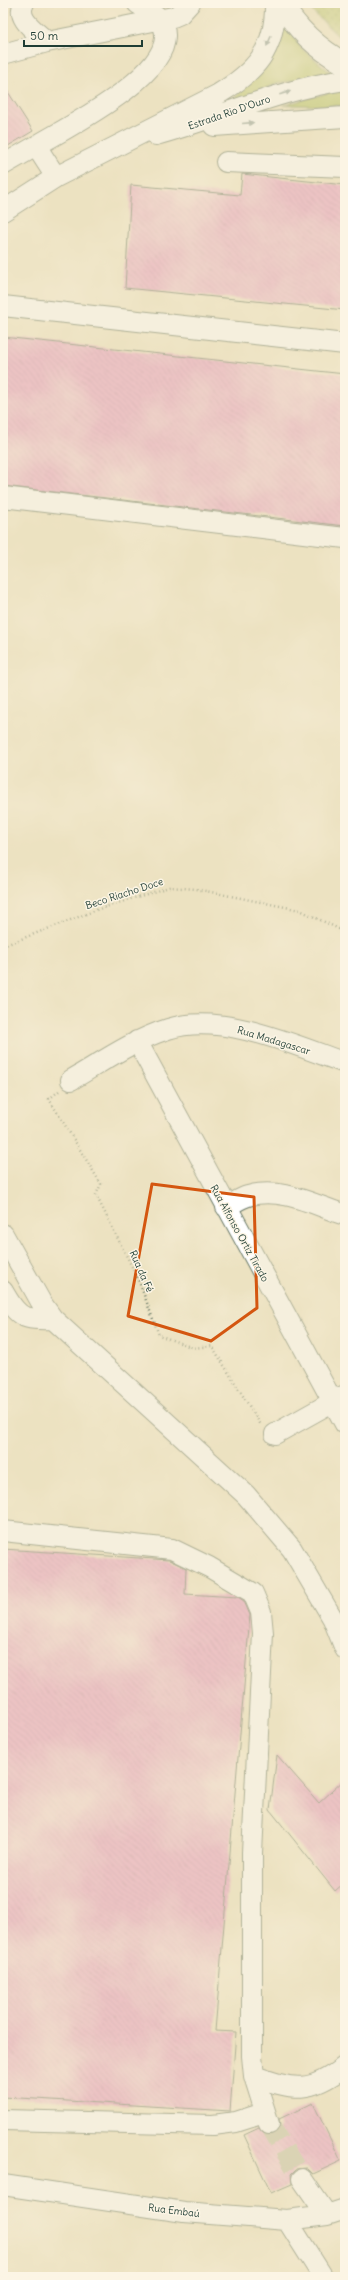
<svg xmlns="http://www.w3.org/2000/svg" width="348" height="2280" viewBox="0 0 348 2280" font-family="Delius,sans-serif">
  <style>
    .green { fill: #b7c466; stroke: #6b804d }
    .park { fill: url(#park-dots); stroke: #6b804d }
    .building { fill: url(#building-back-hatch) }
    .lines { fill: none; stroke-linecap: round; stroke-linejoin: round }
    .minor-tunnel { stroke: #c3c1a5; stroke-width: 20; stroke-dasharray: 20 10; stroke-linecap: butt }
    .minor-casing { stroke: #677765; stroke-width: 22 }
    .major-casing { stroke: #677765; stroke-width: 24 }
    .path { stroke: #677765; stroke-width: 2.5; stroke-dasharray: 1 3; stroke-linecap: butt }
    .minor { stroke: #fff; stroke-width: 20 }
    .major { stroke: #fff; stroke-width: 22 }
    .oneway { fill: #8f9e9a }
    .marked { fill: none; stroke: #d45610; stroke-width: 3; stroke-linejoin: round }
    .labels { text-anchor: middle; stroke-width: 3; stroke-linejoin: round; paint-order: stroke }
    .street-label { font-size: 10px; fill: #1f3d34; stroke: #fcf5e5 }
  </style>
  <defs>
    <pattern id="park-dots" width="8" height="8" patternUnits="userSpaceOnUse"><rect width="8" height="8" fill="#b7c466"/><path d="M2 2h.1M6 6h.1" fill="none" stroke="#94a055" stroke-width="1.8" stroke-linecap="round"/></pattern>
    <pattern id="building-back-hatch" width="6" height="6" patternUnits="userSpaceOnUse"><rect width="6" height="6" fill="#eb9ec7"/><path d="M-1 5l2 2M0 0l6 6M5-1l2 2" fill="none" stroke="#be82a2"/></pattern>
  </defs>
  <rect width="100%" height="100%" fill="#fcf5e5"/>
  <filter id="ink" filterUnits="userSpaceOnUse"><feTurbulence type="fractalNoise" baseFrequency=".025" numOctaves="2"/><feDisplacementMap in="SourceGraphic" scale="8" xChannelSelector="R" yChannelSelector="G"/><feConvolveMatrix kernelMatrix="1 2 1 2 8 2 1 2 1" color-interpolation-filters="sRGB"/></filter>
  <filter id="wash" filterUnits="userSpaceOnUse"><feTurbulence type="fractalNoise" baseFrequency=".012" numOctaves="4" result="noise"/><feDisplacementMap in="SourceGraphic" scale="16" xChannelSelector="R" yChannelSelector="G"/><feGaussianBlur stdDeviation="0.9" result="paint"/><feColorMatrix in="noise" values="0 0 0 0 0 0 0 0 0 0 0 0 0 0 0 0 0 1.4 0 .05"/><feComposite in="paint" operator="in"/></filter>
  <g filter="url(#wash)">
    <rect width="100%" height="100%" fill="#ece2c1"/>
    <path class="green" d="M286,25L301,48L335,76L277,83L224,108L265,68Z
      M338,90H345V106L284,105Z"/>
    <path class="park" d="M304,3H345V40L341,39Z"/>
    <g id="blocks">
      <path class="building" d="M3,84L33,131L3,149Z
        M242,174L345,185V310L125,288L131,185L240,195Z
        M3,337L345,374V526L3,486Z
        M3,1549L169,1560L186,1568L185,1594L238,1597L244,1601L250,1615L215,2031L236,2032L230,2111L3,2097Z
        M277,1755L319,1803L345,1779V1882L335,1891L270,1810Z
        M313,2103L341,2161L313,2174L307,2168L296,2169L291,2174L292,2184L271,2193L244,2135L259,2128L266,2135H273L280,2127L279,2119Z"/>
    </g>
  </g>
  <g filter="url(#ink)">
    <use href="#blocks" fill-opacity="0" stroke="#677765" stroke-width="1"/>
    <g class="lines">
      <path class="minor-tunnel" d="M269,2124L302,2179"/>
      <g class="minor-casing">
        <path id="minor" d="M24,3C15,19 36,31 47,42
          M3,54L47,42L173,17L180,14L190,3
          M214,126L345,117
          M156,135C219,118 280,89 345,80
          M36,146C69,126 167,77 165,35C165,30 163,22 159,18C153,12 144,8 137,3
          M226,162L345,167
          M3,165L36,146L56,177
          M3,211L56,177L217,95C255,72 276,50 275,3
          M3,306L345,344
          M3,497L345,538
          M137,1041L345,1424
          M71,1080C102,1062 133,1040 168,1029C221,1012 295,1045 345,1063
          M226,1207C233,1204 240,1198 248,1196C280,1186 315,1205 345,1215
          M3,1234L41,1302L53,1319L246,1495L292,1549L333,1619L345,1649
          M3,1291C18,1318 23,1320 53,1319
          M275,1434L343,1396
          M3,1531L172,1549L209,1567L253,1593L261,1612L263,1633L252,1853V2056L254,2076L269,2124
          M254,2076C294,2090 310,2094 345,2066
          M3,2120L213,2125L236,2122L264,2113
          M302,2179L327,2215
          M3,2185L184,2212L287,2220L327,2215L345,2209
          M287,2220L323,2277"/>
      </g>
      <g class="major-casing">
        <path id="major" d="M281,3C297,30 318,49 345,64"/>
      </g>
      <path class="path" d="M3,946L99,909L169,887L196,889L300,910L345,932
        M59,1091L49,1099L101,1184L96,1195L138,1279L159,1335L193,1348L212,1346L261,1425"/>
      <use href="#minor" class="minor"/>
      <use href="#major" class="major"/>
    </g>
    <defs><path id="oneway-solid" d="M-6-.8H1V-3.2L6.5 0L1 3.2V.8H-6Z"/></defs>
    <g class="oneway">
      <use href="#oneway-solid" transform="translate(269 41) rotate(114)"/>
      <use href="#oneway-solid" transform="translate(285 93) rotate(-18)"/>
      <use href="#oneway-solid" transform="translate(248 123) rotate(-5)"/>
    </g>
  </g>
  <path d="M0 0H348V2280H0ZM152,1184L254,1197L257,1308L211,1341L128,1316Z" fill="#ece2c1" fill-opacity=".55" fill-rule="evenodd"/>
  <path class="marked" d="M152,1184L254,1197L257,1308L211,1341L128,1316Z"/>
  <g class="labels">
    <g class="street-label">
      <text transform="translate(229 112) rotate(-19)" y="4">Estrada Rio D'Ouro</text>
      <text transform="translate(124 893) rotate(-18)" y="4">Beco Riacho Doce</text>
      <text transform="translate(274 1040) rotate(17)" y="4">Rua Madagascar</text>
      <text transform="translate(240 1233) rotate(61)" y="4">Rua Alfonso Ortiz Tirado</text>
      <text transform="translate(142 1271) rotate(66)" y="4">Rua da Fé</text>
      <text transform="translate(174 2210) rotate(7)" y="4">Rua Embaú</text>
    </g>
  </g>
  <rect width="348" height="2280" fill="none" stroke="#fcf5e5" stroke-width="16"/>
  <path d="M24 40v6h118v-6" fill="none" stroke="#1f3d34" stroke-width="2"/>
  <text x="30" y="40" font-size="12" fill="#1f3d34" stroke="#fcf5e5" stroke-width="3" paint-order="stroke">50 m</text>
</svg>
